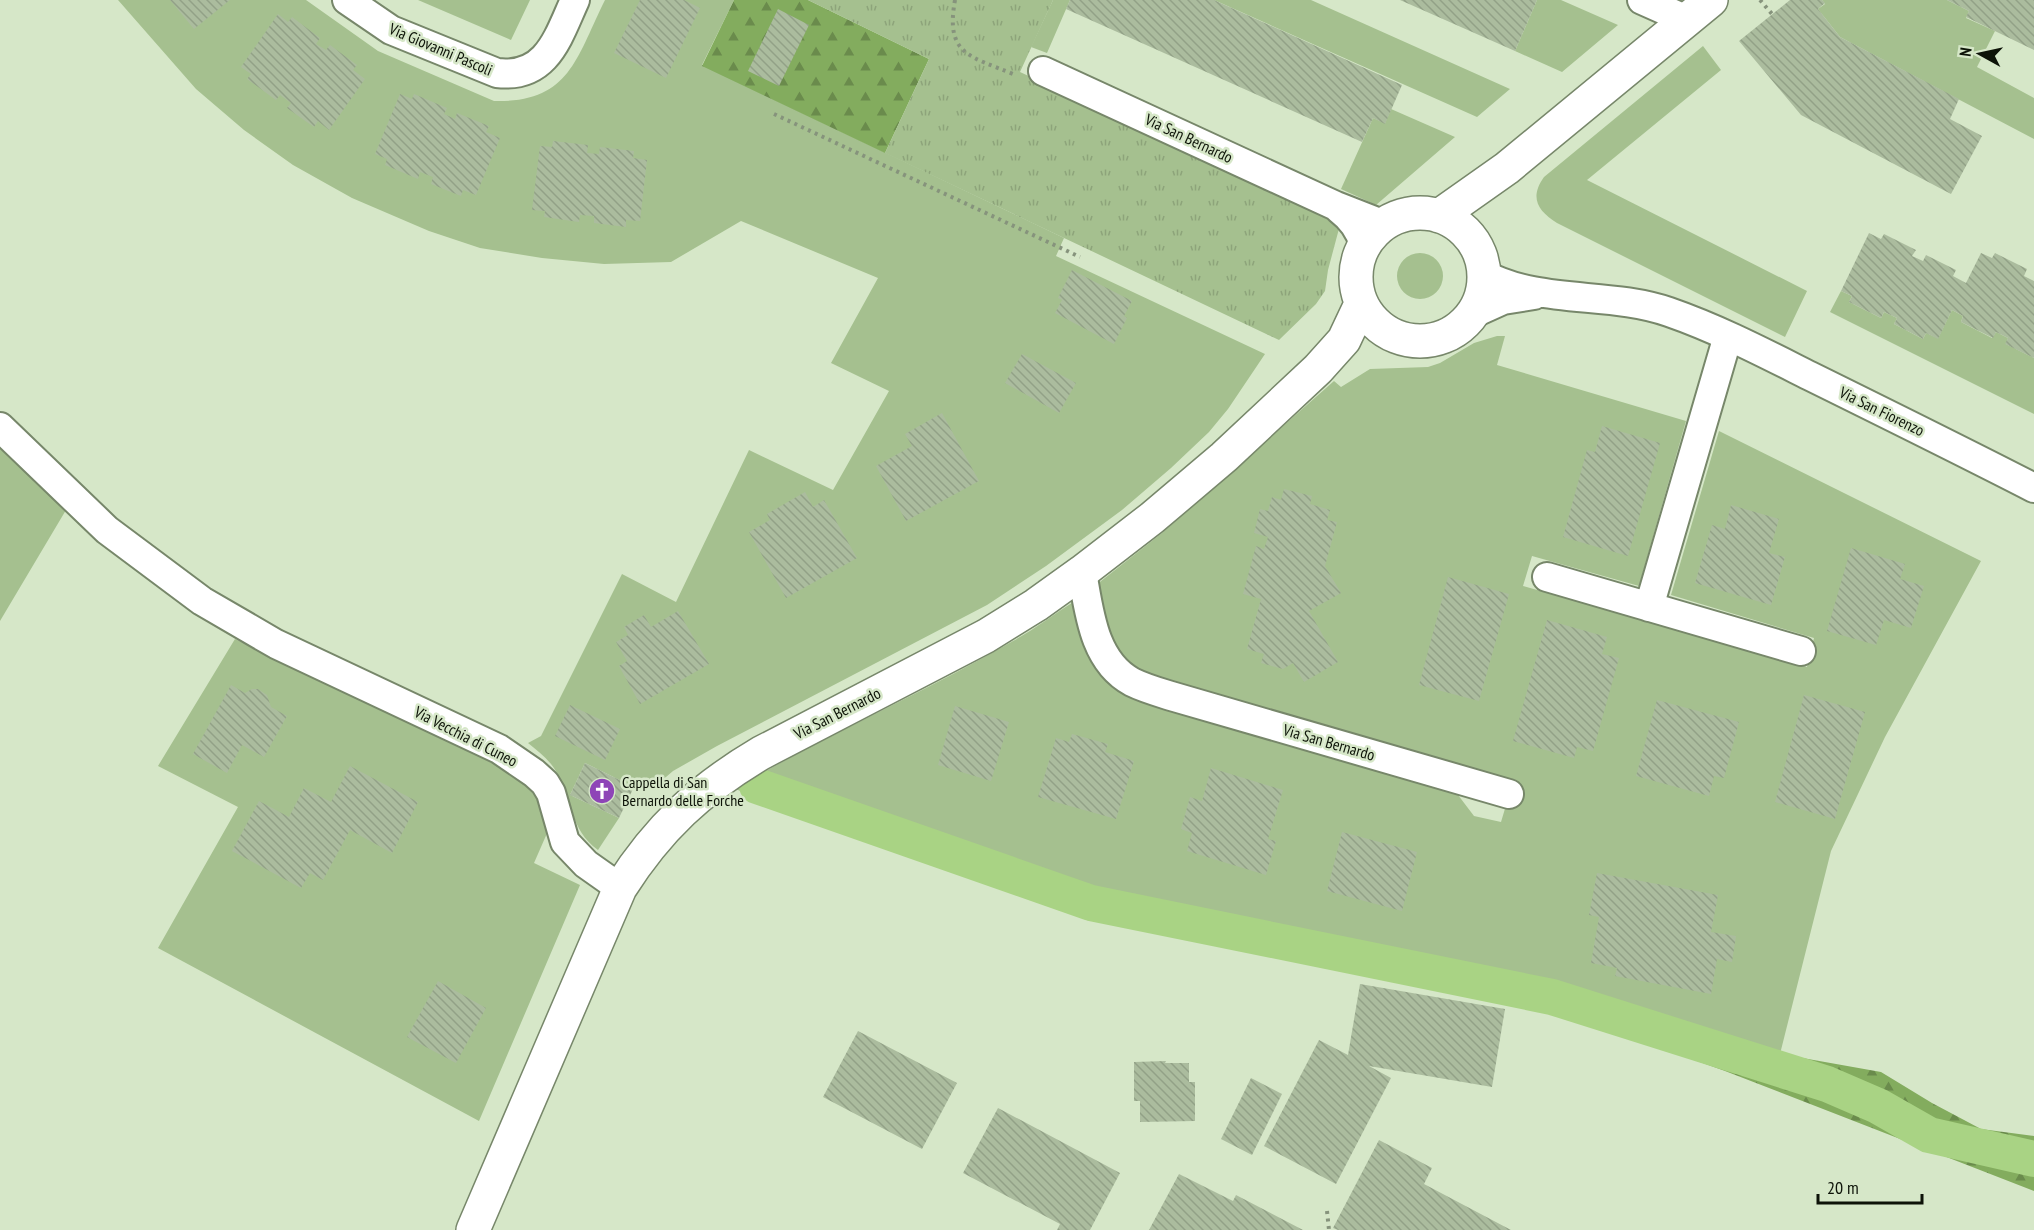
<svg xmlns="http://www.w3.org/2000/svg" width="2034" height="1230" viewBox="0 0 2034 1230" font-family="'PT Sans Narrow',sans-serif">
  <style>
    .green { fill: #a5c08f }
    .forest { fill: url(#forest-firs) }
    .park { fill: url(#park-tufts) }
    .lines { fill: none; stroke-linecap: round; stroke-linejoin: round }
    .canal { stroke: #a9d384; stroke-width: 36 }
    .building { fill: url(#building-back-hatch) }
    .minor-casing { stroke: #77876a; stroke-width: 32 }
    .tertiary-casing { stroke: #77876a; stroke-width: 36 }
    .path { stroke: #86937c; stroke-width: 4; stroke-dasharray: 3 4.5; stroke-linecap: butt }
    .minor { stroke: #fff; stroke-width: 28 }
    .tertiary { stroke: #fff; stroke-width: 33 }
    .labels { text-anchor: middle; stroke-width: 5; stroke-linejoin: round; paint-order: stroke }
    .street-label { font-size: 16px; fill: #0d1308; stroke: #d6e7c8 }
    .poi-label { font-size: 16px; fill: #0d1308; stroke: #d6e7c8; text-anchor: start }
  </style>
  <defs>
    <pattern id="forest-firs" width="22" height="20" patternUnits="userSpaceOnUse" patternTransform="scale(1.5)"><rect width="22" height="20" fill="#83ac5e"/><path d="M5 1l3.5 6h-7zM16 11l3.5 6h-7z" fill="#6a8b4c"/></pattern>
    <pattern id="park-tufts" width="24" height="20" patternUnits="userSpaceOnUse" patternTransform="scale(1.5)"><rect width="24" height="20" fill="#a5c08f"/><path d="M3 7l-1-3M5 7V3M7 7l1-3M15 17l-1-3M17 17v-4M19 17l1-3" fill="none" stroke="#8da47a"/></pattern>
    <pattern id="building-back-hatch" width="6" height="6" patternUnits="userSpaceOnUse" patternTransform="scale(1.5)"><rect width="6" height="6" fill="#abbc9e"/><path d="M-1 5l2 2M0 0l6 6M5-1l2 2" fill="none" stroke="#92a187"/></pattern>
  </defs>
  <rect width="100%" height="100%" fill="#d6e7c8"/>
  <path class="green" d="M118,0H306L378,51L494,101C570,103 576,58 605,0H734L702,65L1064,238L1056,256L1265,354L1228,409L1209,432L1171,468L1122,510L1046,566L987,605L717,746L673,771L652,789L637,782L634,787L585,763L570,795L619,818L598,850C569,829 574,801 557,773C550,760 539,752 528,743L541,736L622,574L676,602L749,450L833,490L889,391L831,363L878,278L741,221L671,262L604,264L542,258L480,248L429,231L352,198L293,165L244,130L196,89Z
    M418,0H530L511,40Z
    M1053,0H1070L1047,53L1031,47Z
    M1214,0H1311L1510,89L1477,117Z
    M1537,0H1561L1618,25L1562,72L1515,51Z
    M1822,0H1947L1969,11L1966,18L1995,31L1977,67L2034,98V139L1840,37L1818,9L1825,4Z
    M1703,46L1721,70L1587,180L1807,291L1785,337L1557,223C1538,211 1529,198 1544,177Z
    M1391,109L1455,137L1376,205L1341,189L1373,118L1385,123Z
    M1397 276a23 23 0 1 1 46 0a23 23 0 1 1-46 0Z
    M1841,291L1852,296L1849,302L1881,318L1884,312L1897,318L1894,324L1923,339L1926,333L1938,338L1952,310L1963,316L1961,322L1992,338L1996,332L2008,338L2006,344L2034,358V414L1830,312Z
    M1497,336H1505L1497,365L1686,421L1639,586L1532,556L1523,586L1807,667L1814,638L1671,595L1719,431L1981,561L1885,737L1831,851L1780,1054L1080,910L735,789C825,735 922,694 1013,641C1035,629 1054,614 1075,601C1081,631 1085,661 1109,683C1131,705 1200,719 1232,728C1306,749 1381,770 1455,791L1474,816L1501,822L1513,782L1146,674L1125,660L1110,640L1096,585L1162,533L1334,381L1341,387L1370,369L1428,367L1440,363L1474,343Z
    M0,444L66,510L0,621Z
    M235,639L503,766C534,788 538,794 548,831L534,863L580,885L479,1121L158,948L238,807L158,766Z"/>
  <path class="forest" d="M734,0H808L929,59L885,153L702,66Z
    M1547,1007L1780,1054L1881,1072L1932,1103L1981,1129L2034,1136V1191L1725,1071Z"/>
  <path class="park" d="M808,0H1053L1020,72L1334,217L1340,225L1328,270L1325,291L1316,304L1279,340L885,153L929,59Z"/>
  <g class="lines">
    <path class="canal" d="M757,786L1091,903L1552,997L1827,1084L1878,1106L1929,1135L2034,1159"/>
  </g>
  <path class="building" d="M170,0H230L194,29Z
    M640,0H684L700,8L666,78L614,53Z
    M1070,0H1214L1402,85L1385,124L1373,118L1362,142L1066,9Z
    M1400,0H1537L1515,51Z
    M1790,0H1822L1825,3L1818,9L1840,37L1959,99L1950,119L1982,136L1951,194L1801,115L1739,41Z
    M1947,0H2034V50L1966,17L1969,11Z
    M778,9L809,25L779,86L748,71Z
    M278,14L288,22L292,17L320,38L316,44L326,50L330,45L357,65L353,70L365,79L329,130L318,121L314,127L287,108L291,103L280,95L276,100L247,79L251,74L241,67Z
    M400,94L412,99L414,94L447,108L444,114L455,119L457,113L489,126L486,132L500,138L476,195L463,190L461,196L431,184L433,177L420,172L418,179L385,165L387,159L375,154Z
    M553,141L588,145L587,153L599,154L600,147L634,151L633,158L647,160L640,221L626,220V227L594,223V216L580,215L579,222L544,217L545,211L532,210L540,146L552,147Z
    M1869,233L1881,239L1884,234L1916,250L1912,256L1923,261L1926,255L1956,270L1953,276L1966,283L1981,253L1992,258L1995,253L2027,269L2024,276L2034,281V358L2005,344L2008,338L1996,332L1993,338L1961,322L1963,316L1952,310L1938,339L1926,333L1923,339L1894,324L1897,318L1884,312L1881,318L1849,302L1852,296L1841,291Z
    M1072,270L1132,301L1124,316L1127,318L1114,344L1055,313L1062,300L1058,298Z
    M1022,354L1076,383L1059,413L1005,383Z
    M942,413L979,481L906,521L876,466L912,446L905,434Z
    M1602,426L1660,443L1628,556L1563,537L1587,450L1595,452Z
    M1284,489L1312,496L1310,504L1330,510L1327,520L1337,522L1325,566L1341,593L1309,611L1338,662L1304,682L1293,663L1283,669L1261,663L1264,654L1247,649L1261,599L1243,594L1256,546L1264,549L1268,537L1254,533L1260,509L1268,511L1272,497L1281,500Z
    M805,492L813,507L824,500L857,558L786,598L749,532L770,520L767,514Z
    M1731,505L1779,519L1769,553L1785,557L1771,605L1695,583L1712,525L1725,529Z
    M1851,548L1905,564L1900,579L1924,586L1911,628L1884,620L1876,645L1827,631Z
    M1448,577L1509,594L1479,701L1419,685Z
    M678,611L709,664L640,704L619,666L627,661L616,642L628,635L624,627L644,615L651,627Z
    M1547,620L1607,637L1602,654L1619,658L1593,751L1577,747L1574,758L1513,741Z
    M231,685L245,693L252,689H258L267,695L271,707L287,716L264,757L242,745L227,773L193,754Z
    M1804,695L1865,712L1835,819L1775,802Z
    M1657,700L1739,722L1724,778L1714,776L1709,796L1636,776Z
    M570,705L620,729L605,760L555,736Z
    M955,706L1009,722L991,781L938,765Z
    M1072,734L1108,744L1105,752L1134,761L1116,819L1038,797L1056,738L1069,742Z
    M585,763L634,787L619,818L570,795Z
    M350,766L418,802L392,853L350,830L323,880L310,873L301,888L232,851L259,801L289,817L304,788L331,802Z
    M1211,768L1283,790L1268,839L1276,841L1266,875L1187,851L1192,833L1181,829L1190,797L1202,801Z
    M1342,832L1417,852L1402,911L1327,891Z
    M1597,873L1718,895L1711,932L1736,936L1732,962L1717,959L1711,994L1615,976L1617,968L1591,963L1599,917L1589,915Z
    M438,981L486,1008L456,1063L407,1037Z
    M1360,984L1505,1009L1492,1087L1369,1066L1391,1078L1336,1184L1264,1146L1319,1040L1348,1055Z
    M858,1031L957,1083L922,1149L823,1097Z
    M1166,1061L1165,1063H1189V1082H1195V1121L1140,1122V1101H1134V1062Z
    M1251,1078L1282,1094L1252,1155L1221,1139Z
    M998,1108L1120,1173L1090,1230H1057L1060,1224L963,1173Z
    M1379,1140L1432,1168L1424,1184L1511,1230H1338L1333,1228Z
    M1179,1174L1233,1201L1236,1195L1303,1230H1149Z"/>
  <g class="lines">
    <g class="minor-casing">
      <path id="minor" d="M347,0L391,30L497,73C547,79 558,37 575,0
        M1642,0L1687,20
        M1043,71L1336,206L1382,224
        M1339,209C1352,219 1359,229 1364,244
        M1483,274C1541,305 1608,291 1669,312C1718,329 1764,353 1810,376C1885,413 1960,450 2034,488
        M1472,314L1503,300L1534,295
        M0,427L107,530L202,601L276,644L499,749L534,773L545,783L551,793L565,842L586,864L620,888
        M1082,572C1089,610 1093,661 1132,682C1144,688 1158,692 1171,696L1509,794
        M1547,577L1801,651
        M1649,607L1728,336"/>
    </g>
    <g class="tertiary-casing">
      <path id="tertiary" d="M1356 277a64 64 0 1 1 128 0a64 64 0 1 1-128 0Z
        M1439,216L1507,168L1711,0
        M473,1230L620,888C658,828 700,789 761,753L986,636L1036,605L1082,572L1152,518L1224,457L1318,369L1344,340L1361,304"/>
    </g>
    <path class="path" d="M955,0C945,55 970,56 1013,74
      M1760,0L1772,14
      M774,114L1080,257
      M1327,1211L1329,1230"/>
    <use href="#minor" class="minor"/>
    <use href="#tertiary" class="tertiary"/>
  </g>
  <defs>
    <g id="church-disc" transform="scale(1.35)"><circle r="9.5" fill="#8e45b7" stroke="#d6e7c8"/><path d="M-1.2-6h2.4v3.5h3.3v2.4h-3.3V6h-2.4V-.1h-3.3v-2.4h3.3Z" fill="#fff"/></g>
  </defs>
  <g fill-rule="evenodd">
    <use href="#church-disc" x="602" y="791"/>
  </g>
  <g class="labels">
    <g class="street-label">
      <text transform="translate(441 49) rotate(23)" y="6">Via Giovanni Pascoli</text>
      <text transform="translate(1189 138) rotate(25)" y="6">Via San Bernardo</text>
      <text transform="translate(1882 411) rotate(26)" y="6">Via San Fiorenzo</text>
      <text transform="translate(837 713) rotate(-27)" y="6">Via San Bernardo</text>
      <text transform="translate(466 736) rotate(27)" y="6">Via Vecchia di Cuneo</text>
      <text transform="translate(1329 742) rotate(16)" y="6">Via San Bernardo</text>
    </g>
    <g class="poi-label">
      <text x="622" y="788">Cappella di San<tspan x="622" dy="18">Bernardo delle Forche</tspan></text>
    </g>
  </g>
  <g transform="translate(1980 54) rotate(278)" stroke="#d6e7c8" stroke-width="4.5" paint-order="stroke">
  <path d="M0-4.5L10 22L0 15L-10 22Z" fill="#0d1308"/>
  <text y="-9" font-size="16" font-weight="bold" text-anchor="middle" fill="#0d1308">N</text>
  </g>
  <path d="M1818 1194v9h104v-9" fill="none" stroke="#0d1308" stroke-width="3"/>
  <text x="1827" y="1194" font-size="18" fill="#0d1308" stroke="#d6e7c8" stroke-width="4.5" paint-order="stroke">20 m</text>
</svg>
